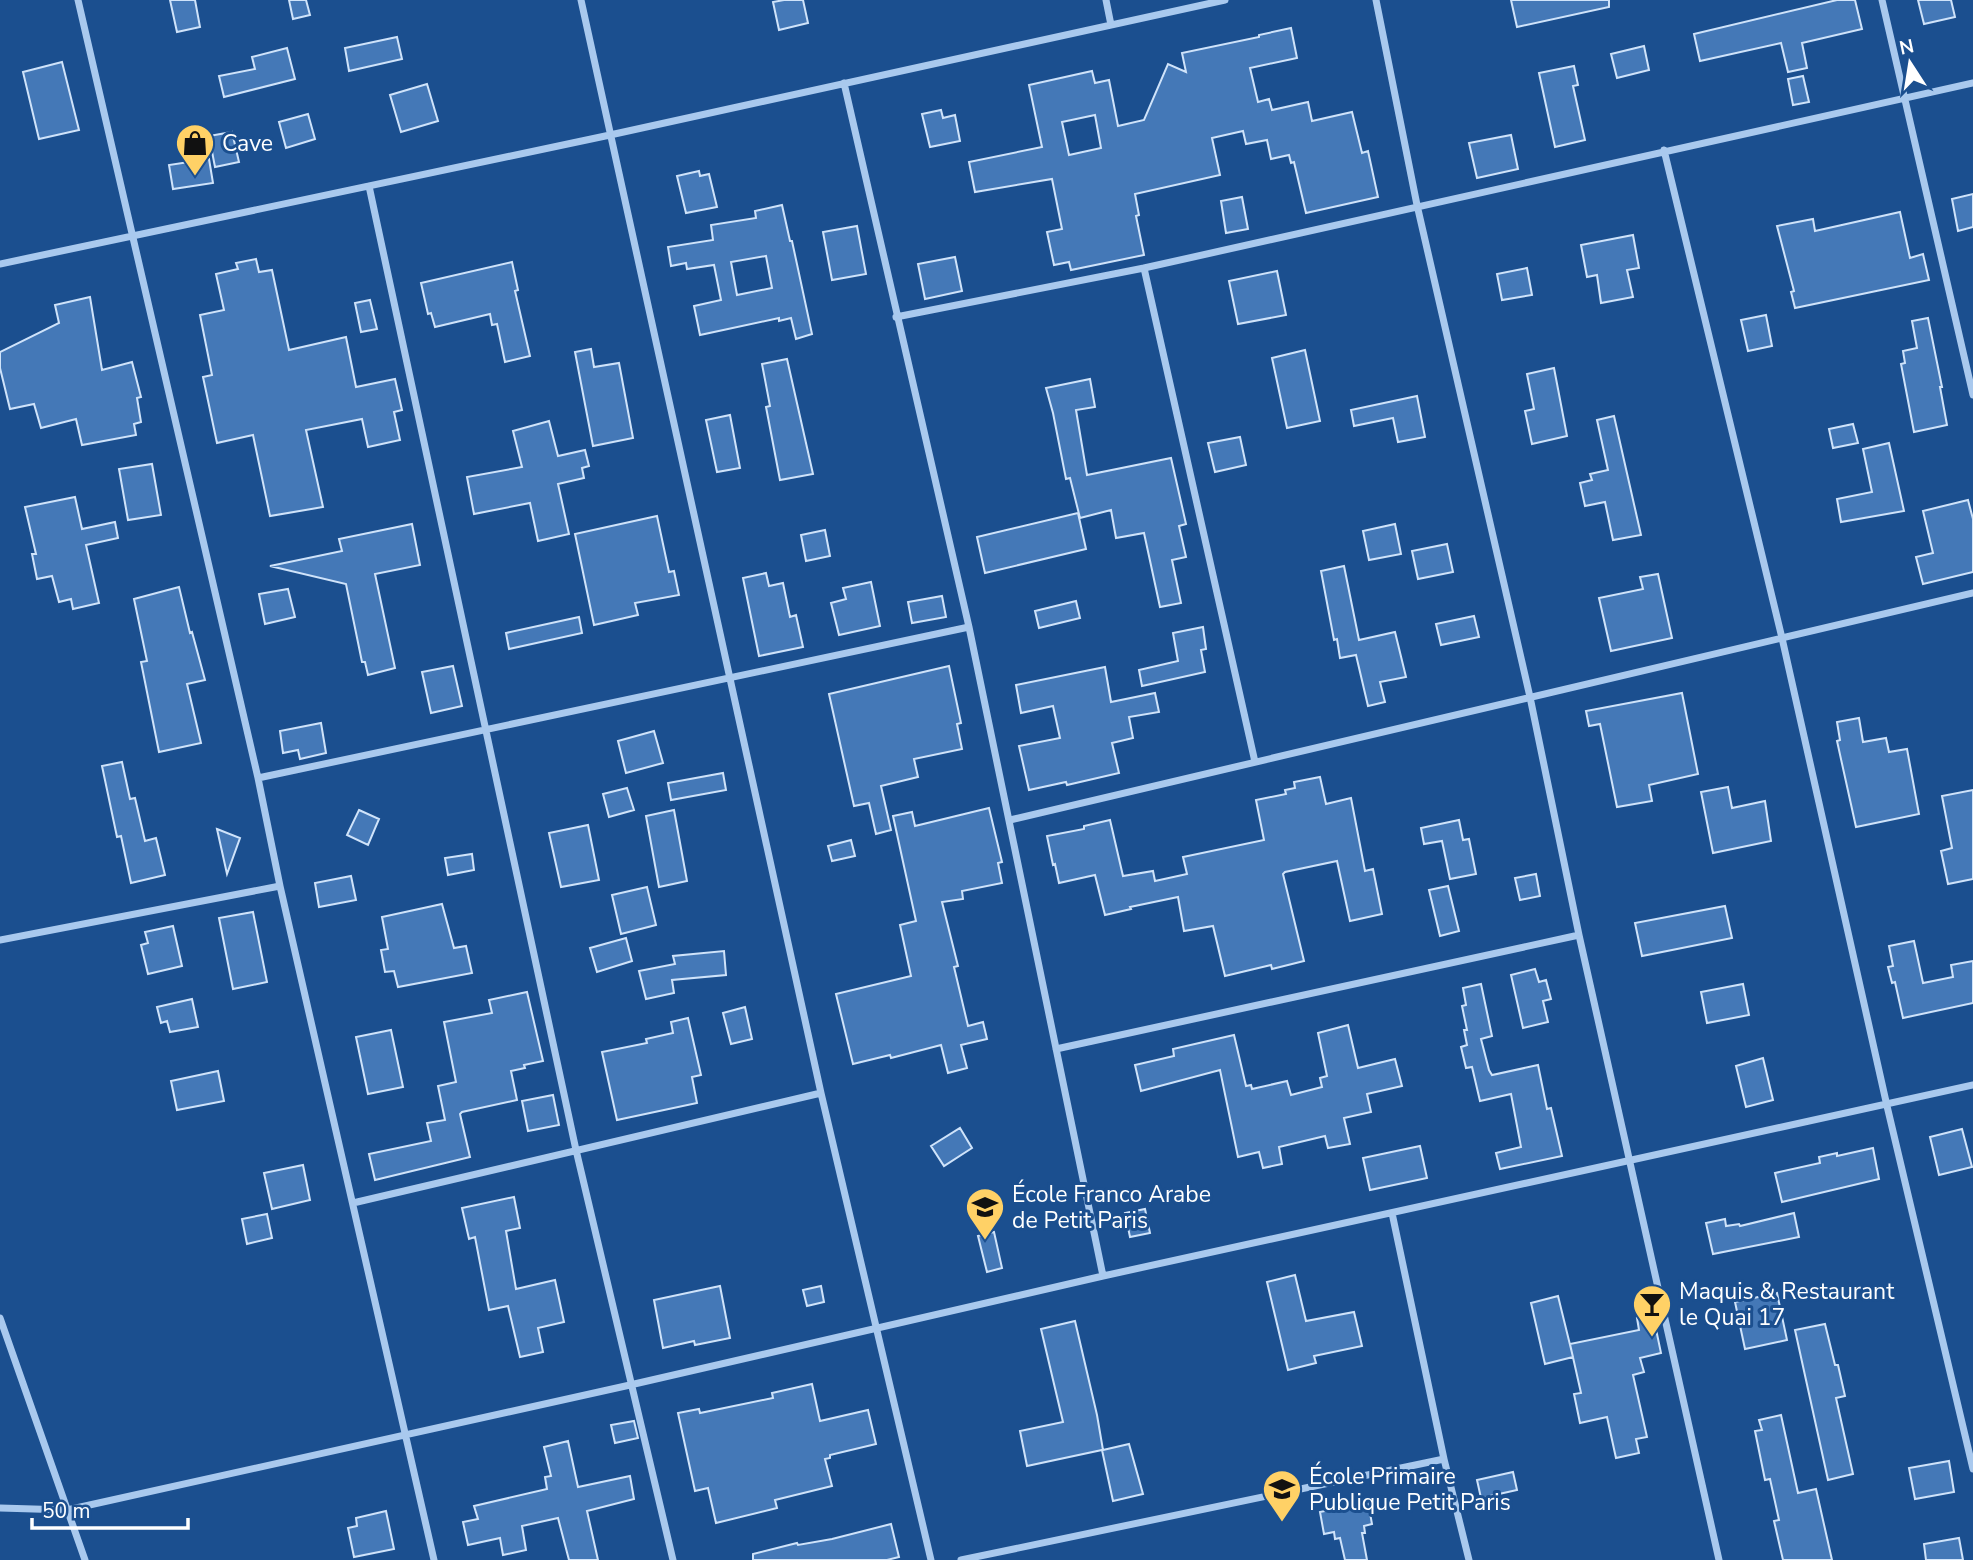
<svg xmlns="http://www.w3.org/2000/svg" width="1973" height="1560" viewBox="0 0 1973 1560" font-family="'Nunito Sans',sans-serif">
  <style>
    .building { fill: #4478b7; stroke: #cfe3fa; stroke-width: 2; fill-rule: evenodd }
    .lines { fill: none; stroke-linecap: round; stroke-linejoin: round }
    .street { stroke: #a9c9ee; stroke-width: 7 }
    .labels { text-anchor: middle; stroke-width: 6; stroke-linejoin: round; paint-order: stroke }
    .poi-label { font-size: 23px; fill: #fff; stroke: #1b4f8f; text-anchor: start }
  </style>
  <rect width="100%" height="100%" fill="#1b4f8f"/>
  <path class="building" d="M170,0H195L200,27L177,32Z
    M289,0H306L310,15L293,19Z
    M784,0H803L808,23L779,30L773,2Z
    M1511,0H1609V7L1517,27Z
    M1837,0H1855L1862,29L1802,43L1807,68L1788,72L1781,43L1700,61L1694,34Z
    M1918,0H1951L1955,17L1924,24Z
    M1291,28L1297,58L1250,68L1258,102L1269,99L1272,110L1308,102L1312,121L1352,112L1362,153L1368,151L1378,197L1306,213L1294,162L1291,163L1289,155L1271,159L1267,140L1246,144L1243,131L1212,138L1220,175L1135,194L1139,215L1136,216L1144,255L1071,270L1069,262L1054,265L1047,232L1062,229L1052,179L975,192L969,162L1042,147L1029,85L1092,71L1095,83L1109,80L1118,126L1144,120L1168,64L1186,72L1182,53L1259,37V35ZM1095,115L1101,148L1069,155L1062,122Z
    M397,37L402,59L349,71L345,48Z
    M1644,46L1649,70L1617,78L1611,54Z
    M287,48L295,79L224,97L219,76L255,69L252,57Z
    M62,62L79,130L39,139L23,72Z
    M1574,66L1578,85L1573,86L1585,140L1555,147L1539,73Z
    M1803,76L1809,102L1793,105L1788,79Z
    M427,84L438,121L401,132L390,95Z
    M941,110L943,118L955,115L960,141L930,147L922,114Z
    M308,114L315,139L286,148L279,122Z
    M232,132L239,162L215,167L209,136Z
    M1511,135L1518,169L1477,178L1469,143Z
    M209,159L213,183L173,189L169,165Z
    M699,171L700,176L709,174L717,207L686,213L677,176Z
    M1973,194V227L1958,231L1952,199Z
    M1242,197L1248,229L1226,233L1221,201Z
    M782,205L790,241H792L812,334L796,339L791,318L779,321V318L700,335L694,306L721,300L714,265L687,269L686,263L671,266L668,247L713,240L711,225L756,218L755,211ZM766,256L772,288L737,295L731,262Z
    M1900,212L1910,258L1923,254L1929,280L1795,308L1791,292L1794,291L1777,226L1813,219L1815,231Z
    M857,226L866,274L832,280L823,232Z
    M1633,235L1639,268L1627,270L1633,297L1601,303L1597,275L1587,277L1581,245Z
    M955,257L962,291L925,299L918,264Z
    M256,259L259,272L272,270L289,350L346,337L356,387L395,379L402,410L394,412L400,440L368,447L362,419L306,430L323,507L270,516L253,435L217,443L203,377L212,375L200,315L224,310L216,274L238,269L236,263Z
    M512,262L518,290L515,291L530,356L505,362L497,324L492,325L490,314L435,327L431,313L428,314L421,283Z
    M1527,268L1532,295L1502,300L1497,274Z
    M1277,271L1286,315L1238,324L1229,281Z
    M90,297L102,370L132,362L141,397L137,398L141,422L134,424L136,435L82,445L76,419L41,428L34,404L10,409L0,368V352L59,323L55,305Z
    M370,300L377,329L361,332L355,303Z
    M1766,315L1772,346L1748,351L1741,320Z
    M1928,318L1942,387H1940L1947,425L1914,432L1901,364L1905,363L1903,351L1917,348L1912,321Z
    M591,349L594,367L619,363L633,438L593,446L575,352Z
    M1305,350L1320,421L1287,428L1272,358Z
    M787,359L813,474L780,480L766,407L770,406L762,364Z
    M1554,368L1567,436L1532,444L1525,411L1534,409L1527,374Z
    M1090,379L1095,407L1076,410L1087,475L1171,458L1186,524L1179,526L1186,557L1172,560L1181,603L1160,607L1144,533L1116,538L1111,510L1080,518L1070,478L1066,479L1053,413L1046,388Z
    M1417,396L1425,437L1398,442L1393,418L1354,426L1351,410Z
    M730,415L740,468L717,472L706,420Z
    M1614,416L1641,535L1613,540L1605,502L1585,506L1580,483L1592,480L1590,474L1608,470L1597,420Z
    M549,421L558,456L585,450L589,466L582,468L584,478L558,484L569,534L538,541L530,503L474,514L467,477L522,467L513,431Z
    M1853,424L1858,443L1833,448L1829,429Z
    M1240,437L1246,465L1215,472L1208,443Z
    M1889,443L1904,511L1841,522L1837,499L1872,492L1863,449Z
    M152,464L161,515L128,520L119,469Z
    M75,497L82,529L115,522L118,538L86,545L99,603L73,609L71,599L59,602L52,576L37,579L32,554H36L25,507Z
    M1968,500L1973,519V572L1923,584L1916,557L1933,553L1923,511Z
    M1078,513L1086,549L985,573L977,537Z
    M657,516L669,572L674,571L679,595L635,603L638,615L594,625L575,534Z
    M412,524L420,565L375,574L395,668L368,675L365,662H362L346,584L270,566L342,551L339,539Z
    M1395,524L1401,554L1369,560L1363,531Z
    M825,530L830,556L806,561L801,535Z
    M1447,544L1453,572L1418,579L1412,551Z
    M1344,566L1359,640L1395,632L1406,677L1380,682L1385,702L1368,706L1356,655L1340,658L1337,639L1334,640L1321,571Z
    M766,573L769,586L783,583L790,617L796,615L803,647L759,656L743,578Z
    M1658,574L1672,638L1611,651L1599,598L1643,589L1640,577Z
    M871,582L880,626L839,635L831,603L846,599L843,588Z
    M179,587L190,633L192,632L205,680L187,684L201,743L159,752L141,662L147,661L134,599Z
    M288,589L295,617L265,624L259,594Z
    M942,596L946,617L912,623L908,602Z
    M1076,601L1080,618L1039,628L1035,611Z
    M1474,616L1479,637L1441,645L1436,624Z
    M579,617L582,633L509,649L506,633Z
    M1203,627L1206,649L1201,650L1205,672L1142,686L1139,670L1178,661L1173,633Z
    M453,666L462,706L431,713L422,672Z
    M949,666L961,723L957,724L962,749L914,759L918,777L881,786L891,830L876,834L869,803L854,806L829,694Z
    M1105,667L1111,702L1155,693L1159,712L1129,717L1133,738L1112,743L1119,773L1067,785L1066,782L1029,790L1019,746L1060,738L1053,706L1021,713L1016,685Z
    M1682,693L1698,774L1649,785L1652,801L1617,807L1600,724L1589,726L1586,711Z
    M1859,718L1863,742L1886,738L1889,752L1907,749L1919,814L1856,827L1837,741L1840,740L1837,722Z
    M321,723L326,753L300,759L298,750L283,753L280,731Z
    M654,731L663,763L626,773L618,741Z
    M122,762L130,799L135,798L145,841L156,838L165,875L131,883L121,836L117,837L102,766Z
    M723,773L726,790L671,800L668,783Z
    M1320,777L1326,804L1351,798L1365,871L1373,869L1382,914L1350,921L1337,861L1285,872L1283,874L1304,961L1272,969L1271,965L1225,976L1213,926L1184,931L1178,897L1130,907L1131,909L1105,915L1095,875L1059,883L1055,864L1053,865L1047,836L1084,829V826L1110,820L1123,876L1153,871L1155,881L1187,874L1183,857L1264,840L1256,800L1286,794L1285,790L1295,788L1294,782Z
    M1728,787L1732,808L1765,801L1771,841L1713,853L1701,792Z
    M627,788L634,810L609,817L603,794Z
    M1973,790V879L1948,884L1941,851L1952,848L1942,796Z
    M989,808L1002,862L998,863L1002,883L962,891L963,899L942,902L958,966L954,967L968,1026L983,1022L987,1039L961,1045L967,1068L948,1073L941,1045L891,1058L890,1055L853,1064L836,994L911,976L900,925L916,921L893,816L912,812L915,826Z
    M359,810L379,819L368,845L347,835Z
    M674,810L687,881L659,887L646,816Z
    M1459,820L1463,840L1469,839L1476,874L1450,879L1442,841L1424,844L1421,828Z
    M588,825L599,880L561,887L549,833Z
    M217,829L240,838L227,874Z
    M851,840L855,856L832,861L828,846Z
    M472,854L474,870L448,875L445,858Z
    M1536,874L1540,896L1520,900L1515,878Z
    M351,876L356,900L319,907L315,883Z
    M1448,886L1459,931L1440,936L1429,890Z
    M647,887L656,925L621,934L612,895Z
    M442,904L454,948L466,946L472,973L398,987L394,971L385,972L381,950L388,949L382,917Z
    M1725,906L1732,938L1642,956L1635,923Z
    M253,912L267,982L233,989L219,918Z
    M173,926L182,966L148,974L141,945L148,943L145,932Z
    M626,938L632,961L597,972L590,948Z
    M1914,941L1923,983L1953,977L1951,965L1973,961V1003L1903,1018L1895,982L1892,983L1888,967L1893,966L1889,946Z
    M724,951L726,975L672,980L674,993L646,999L639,971L675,964L673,956Z
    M1535,969L1539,982L1546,980L1551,999L1543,1001L1548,1022L1523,1028L1511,975Z
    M1481,984L1492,1036L1481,1039L1489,1070L1492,1075L1538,1065L1547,1109L1551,1108L1562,1156L1500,1169L1496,1153L1521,1147L1511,1094L1480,1101L1472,1067L1466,1068L1461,1047L1467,1045L1464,1030H1467L1462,1006L1466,1005L1463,988Z
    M1743,984L1749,1015L1707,1023L1701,992Z
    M527,992L543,1061L524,1065L525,1068L511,1071L517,1100L462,1112L460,1114L470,1157L375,1180L369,1154L431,1141L427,1123L445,1120L438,1086L456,1082L444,1022L492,1013L489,1000Z
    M192,999L198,1027L170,1032L167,1021L161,1023L157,1007Z
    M745,1007L752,1039L731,1044L723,1013Z
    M688,1018L701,1075L692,1077L697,1103L617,1120L602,1052L647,1043L646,1039L673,1033L671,1022Z
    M1348,1025L1358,1068L1395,1059L1402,1086L1367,1094L1371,1112L1344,1118L1350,1144L1328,1148L1325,1136L1279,1147L1282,1164L1263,1168L1259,1152L1238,1157L1220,1070L1141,1091L1135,1065L1174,1056L1173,1049L1234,1035L1246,1086L1251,1085L1252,1089L1287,1081L1291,1095L1322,1087L1320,1078L1327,1076L1318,1033Z
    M391,1030L403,1087L368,1094L356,1037Z
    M1763,1058L1773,1100L1746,1107L1736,1066Z
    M218,1071L224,1101L177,1110L171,1081Z
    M553,1095L559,1125L528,1131L522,1101Z
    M960,1128L972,1148L944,1166L931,1146Z
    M1962,1129L1972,1167L1939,1175L1930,1137Z
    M1420,1146L1427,1178L1370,1190L1363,1158Z
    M1873,1148L1879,1179L1782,1202L1775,1173L1820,1163L1819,1157L1837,1153V1156Z
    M303,1165L310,1200L272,1209L264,1173Z
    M514,1197L520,1228L506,1231L516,1289L555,1280L564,1322L538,1328L543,1352L520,1357L508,1306L489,1310L475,1237L469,1239L462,1208Z
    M1145,1209L1150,1233L1130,1237L1125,1213Z
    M1794,1213L1799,1237L1713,1254L1706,1223L1725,1219L1726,1226L1739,1224L1740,1226Z
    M267,1214L272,1238L247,1244L242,1219Z
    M994,1232L1002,1268L987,1272L978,1236Z
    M1295,1275L1306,1321L1354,1312L1362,1346L1314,1356L1316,1363L1288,1370L1267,1282Z
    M720,1286L730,1338L695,1345L694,1341L663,1348L654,1300Z
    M821,1286L824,1302L807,1306L803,1290Z
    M1777,1293L1787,1340L1745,1349L1735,1302Z
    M1558,1296L1573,1357L1545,1364L1531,1303Z
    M1653,1315L1661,1353L1640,1358L1644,1372L1633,1375L1647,1437L1636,1439L1639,1453L1616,1458L1607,1417L1580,1423L1574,1394L1581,1393L1570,1344L1639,1330L1637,1318Z
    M1075,1321L1097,1415L1103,1450L1129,1444L1143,1494L1113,1501L1102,1450L1027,1466L1020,1431L1063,1422L1041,1329Z
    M1825,1324L1835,1365H1838L1845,1396L1836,1398L1853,1474L1828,1480L1795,1330Z
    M812,1384L820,1421L868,1410L876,1444L830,1455V1458L825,1459L832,1486L775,1500L777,1508L716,1523L708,1488L695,1491L678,1413L699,1409L700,1413L773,1398L772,1393Z
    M1781,1415L1798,1493L1816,1489L1832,1560H1783L1774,1521L1779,1520L1770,1479L1765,1480L1755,1431L1762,1430L1759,1420Z
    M634,1421L638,1438L615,1443L611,1425Z
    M568,1441L578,1487L630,1476L634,1499L587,1511L598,1560H569L558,1518L522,1526L526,1550L503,1555L500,1538L468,1545L463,1522L478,1519L474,1506L547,1489L545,1477L551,1476L544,1447Z
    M1949,1461L1954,1492L1915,1499L1909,1468Z
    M1513,1472L1517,1490L1481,1498L1477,1480Z
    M1368,1502L1372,1524L1364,1526L1365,1533H1362L1367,1560H1345L1340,1538L1335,1539L1334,1532L1324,1534L1320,1512Z
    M386,1511L394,1549L354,1557L348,1528L357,1526L356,1518Z
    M891,1524L899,1557L887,1560H753V1554L797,1543L798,1545L832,1539Z
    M1959,1538L1963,1560H1926L1924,1544Z"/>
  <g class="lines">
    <path class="street" d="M78,0L258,778L280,886L434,1560
      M581,0L821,1093L931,1560
      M1106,0L1111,25
      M1376,0L1417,205L1530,697L1579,935L1719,1560
      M1882,0L1973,395
      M844,83L969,627L1103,1276
      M1664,150L1782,638L1887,1106L1973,1469
      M369,186L576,1150L673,1560
      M0,264L610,135L1225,0
      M1144,268L1255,762
      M896,317L1144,268L1973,83
      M258,778L969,627
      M1010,820L1973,593
      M0,940L280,886
      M1056,1049L1579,935
      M353,1203L821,1093
      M1392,1213L1444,1459L1469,1560
      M0,1318L85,1560
      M0,1508L67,1510L630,1385L1103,1276L1973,1085
      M961,1560L1444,1459"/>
  </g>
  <defs>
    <g id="shop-pin" transform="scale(2.0125)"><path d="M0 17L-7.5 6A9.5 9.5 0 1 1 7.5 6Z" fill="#ffd166" stroke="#1b4f8f"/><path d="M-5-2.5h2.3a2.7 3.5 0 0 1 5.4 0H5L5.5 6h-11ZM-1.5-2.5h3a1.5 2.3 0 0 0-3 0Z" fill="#111"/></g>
    <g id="school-pin" transform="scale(2.0125)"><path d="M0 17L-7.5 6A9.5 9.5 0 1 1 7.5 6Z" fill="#ffd166" stroke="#1b4f8f"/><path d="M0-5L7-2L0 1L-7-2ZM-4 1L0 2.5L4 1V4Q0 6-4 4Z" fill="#111"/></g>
    <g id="bar-pin" transform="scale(2.0125)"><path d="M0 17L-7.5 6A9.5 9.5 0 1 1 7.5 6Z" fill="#ffd166" stroke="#1b4f8f"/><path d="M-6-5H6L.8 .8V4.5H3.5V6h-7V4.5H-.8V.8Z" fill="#111"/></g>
  </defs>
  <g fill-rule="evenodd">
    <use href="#shop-pin" x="195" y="143"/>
    <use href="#school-pin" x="985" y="1207"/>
    <use href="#bar-pin" x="1652" y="1304"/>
    <use href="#school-pin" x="1282" y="1489"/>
  </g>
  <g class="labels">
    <g class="poi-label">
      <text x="222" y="151">Cave</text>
      <text x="1012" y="1202">École Franco Arabe<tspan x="1012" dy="26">de Petit Paris</tspan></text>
      <text x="1679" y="1299">Maquis &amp; Restaurant<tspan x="1679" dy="26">le Quai 17</tspan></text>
      <text x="1309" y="1484">École Primaire<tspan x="1309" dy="26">Publique Petit Paris</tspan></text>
    </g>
  </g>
  <g transform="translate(1910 63) rotate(348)" stroke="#1b4f8f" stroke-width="5" paint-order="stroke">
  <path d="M0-5L12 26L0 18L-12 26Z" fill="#ffffff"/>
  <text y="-10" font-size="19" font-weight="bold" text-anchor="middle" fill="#ffffff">N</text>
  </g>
  <path d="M32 1518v10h156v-10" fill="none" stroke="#ffffff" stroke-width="3.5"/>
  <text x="42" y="1518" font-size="21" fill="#ffffff" stroke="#1b4f8f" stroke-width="5" paint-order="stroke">50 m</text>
</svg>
